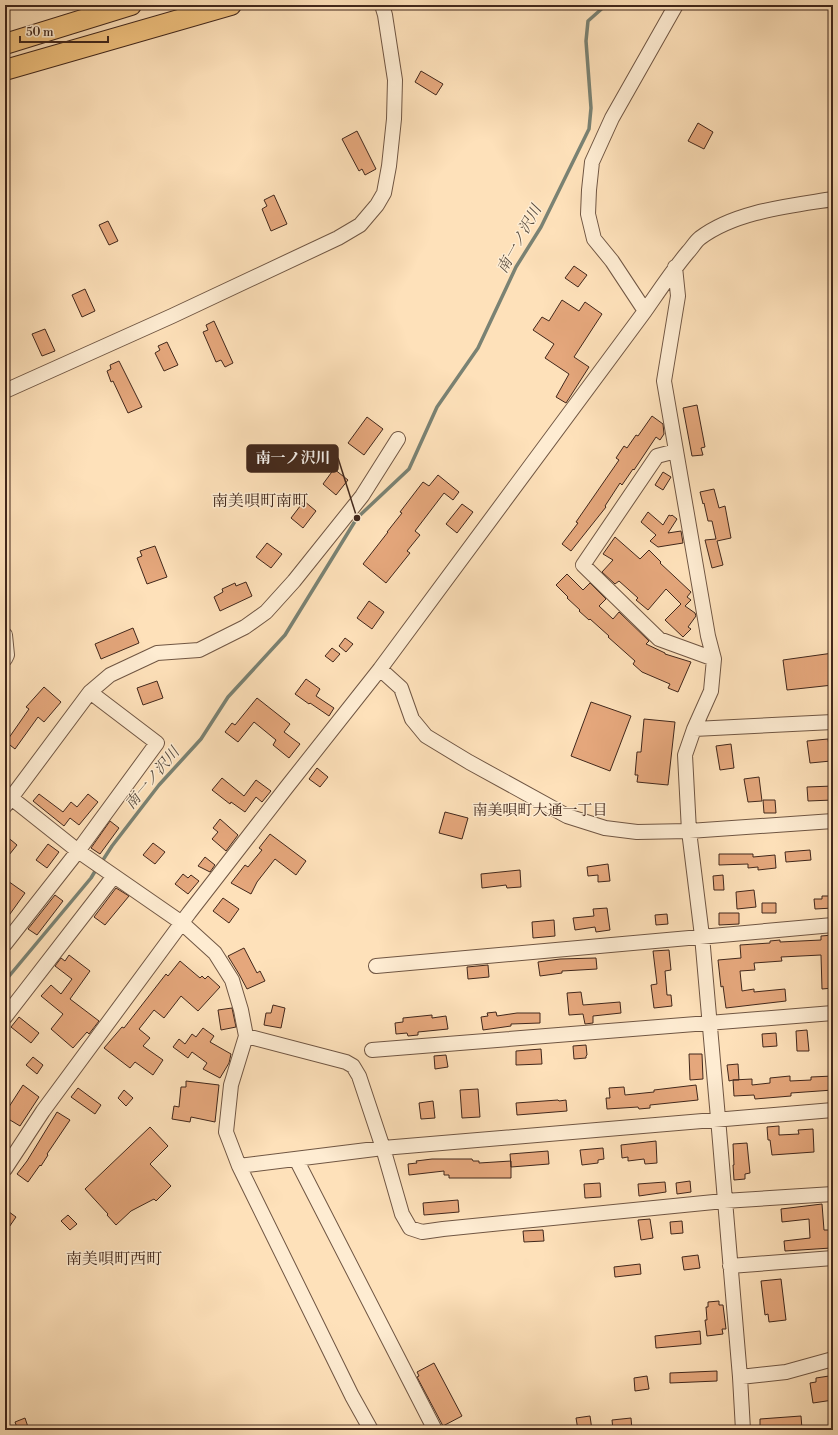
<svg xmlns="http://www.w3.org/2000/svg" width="838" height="1435" viewBox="0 0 838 1435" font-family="'Libre Bodoni','Noto Serif JP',serif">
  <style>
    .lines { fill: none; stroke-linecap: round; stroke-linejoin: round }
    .stream { stroke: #7a8273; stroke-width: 3.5 }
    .building { fill: #e5a77c; stroke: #41271b }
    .minor-casing { stroke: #705643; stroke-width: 16 }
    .highway-casing { stroke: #41271b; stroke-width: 22 }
    .minor { stroke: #feecd2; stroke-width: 14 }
    .highway { stroke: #efc07d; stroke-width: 20 }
    .labels { text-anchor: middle; stroke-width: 3; stroke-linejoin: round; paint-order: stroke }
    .water-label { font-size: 15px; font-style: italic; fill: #594d40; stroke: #feecd2 }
    .neighbourhood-label { font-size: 15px; fill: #41271b; stroke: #feecd2 }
    .quarter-label { font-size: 16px; fill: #41271b; stroke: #feecd2 }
    .leader { fill: none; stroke: #41271b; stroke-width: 1.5 }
    .callout-dot { fill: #41271b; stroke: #feecd2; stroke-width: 1.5 }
    .callout { fill: #41271b; stroke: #41271b; stroke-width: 1.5 }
    .callout-label { font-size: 15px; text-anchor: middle; font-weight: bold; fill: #fff }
  </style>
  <rect width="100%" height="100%" fill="#fee1ba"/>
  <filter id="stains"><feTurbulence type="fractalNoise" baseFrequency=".005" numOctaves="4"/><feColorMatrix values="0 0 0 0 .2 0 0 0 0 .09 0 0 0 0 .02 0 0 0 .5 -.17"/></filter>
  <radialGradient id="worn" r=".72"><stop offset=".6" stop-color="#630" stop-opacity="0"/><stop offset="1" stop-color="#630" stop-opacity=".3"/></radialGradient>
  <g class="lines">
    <path class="stream" d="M101,863L112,846L159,785L201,739L228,697L285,635L357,518L409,469L437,407L478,348L516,267L541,227L589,129L591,108L586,41L588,21L606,5
      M5,981L91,878L97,868"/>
  </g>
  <path class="building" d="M421,71L443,84L436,95L415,82Z
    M698,123L713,132L704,149L688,141Z
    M357,131L376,169L365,175L362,169L359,171L342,139Z
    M274,195L287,224L271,231L262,209L267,206L264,200Z
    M108,221L118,241L109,245L99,225Z
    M574,266L587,275L578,287L565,278Z
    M85,289L95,311L82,317L72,295Z
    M562,300L579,311L585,302L602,314L574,357L589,367L566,403L556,397L569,374L545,358L554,344L533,330L542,317L549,321Z
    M214,321L233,363L225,367L221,360L216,362L203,332L208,330L206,325Z
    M45,329L55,351L42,356L32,334Z
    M167,342L178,365L164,371L155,353L160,350L158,346Z
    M119,361L142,407L128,413L113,381L111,382L107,371L111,369L110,365Z
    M697,405L705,447L701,448L703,455L692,456L683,408Z
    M652,416L663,424L664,434L660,440L656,437L634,470L633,469L622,485L620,483L605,506L606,507L571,551L562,544L578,523L576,522L619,460L616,458L624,446L627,448L636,435L638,436Z
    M367,417L383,429L364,455L348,443Z
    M334,469L348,480L336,495L323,484Z
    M663,472L671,477L663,490L655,485Z
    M438,475L459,492L453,500L444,493L415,531L420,535L407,551L410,553L386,583L363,564L388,532H387L402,513L400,512L423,482L429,486Z
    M714,489L719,508L725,506L731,538L717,541L723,565L712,568L705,540L716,539L712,521H708L704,503L703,504L700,492Z
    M304,501L316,511L303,528L291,518Z
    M462,504L473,512L457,533L446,524Z
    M648,512L663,525L669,515L671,516L672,515L677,519L668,533L681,531L683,543L658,547L650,541L656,535L641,522Z
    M615,537L640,559L649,550L661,562L660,563L675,577L691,592L687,597L691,600L685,606L695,613L696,616L688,627L691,629L683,637L665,620L681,604L666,589L648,610L636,600L638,598L619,581L615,584L602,572L613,560L603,554Z
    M267,543L282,554L271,568L256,557Z
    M155,546L167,577L147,584L137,558L142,556L140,551Z
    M567,574L583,590L590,583L606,599L599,606L613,619L619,612L649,641L646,644L665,653V654L691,662L678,692L668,688L670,684L642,672L633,664L635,661L608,637L609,636L590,619L589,620L579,611L580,610L567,598L568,597L556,585Z
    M246,582L252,596L220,611L214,597L223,592L222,589L235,583L236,586Z
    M369,601L384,612L372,629L357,618Z
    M133,628L139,643L101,659L95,644Z
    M345,638L353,644L346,652L339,646Z
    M332,648L340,654L333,662L325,656Z
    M833,653V685L787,690L783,660Z
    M306,679L320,689L316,696L334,708L329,716L310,703L309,704L295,694Z
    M157,681L163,698L143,705L137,688Z
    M44,687L61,702L44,722L38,717L15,749L6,742L29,709L26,707Z
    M257,698L290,724L284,732L300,744L289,758L273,745L276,740L254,722L238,742L225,732L232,723L235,725Z
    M591,702L631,716L610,771L571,756Z
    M644,719L675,722L668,785L637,782L638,775H635L637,752H641Z
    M828,739L831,761L810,763L807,741Z
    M731,744L734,768L720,770L716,746Z
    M317,768L328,777L320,787L309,779Z
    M759,777L762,801L748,802L744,779Z
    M222,778L244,796L256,780L271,791L262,802L256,797L245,812L231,802L230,804L212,790Z
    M833,786V800L808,801L807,787Z
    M39,794L63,812L71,802L77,807L88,794L98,802L79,825L70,818L64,826L33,801Z
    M763,800H775L776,813H764Z
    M445,812L468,818L462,839L439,833Z
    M220,819L238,835L226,851L212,839L218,832L213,828Z
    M110,821L119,828L100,854L91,848Z
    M270,834L306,861L296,875L275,859L257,882L251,894L231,883L245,865L248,867L262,850L259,848Z
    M5,835L17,845L5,860Z
    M153,843L165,852L155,864L143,855Z
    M48,844L59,852L47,868L36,860Z
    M810,850L811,860L786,862L785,852Z
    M719,854H753V857L775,855L776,868L758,870V867L748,868V864L719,865Z
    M205,857L215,865L210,872L198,866Z
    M608,864L610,881L598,882V875L588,876L587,867Z
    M520,870L521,887L507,888L506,885L482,888L481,874Z
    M183,874L188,878L191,875L199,881L188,894L175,884Z
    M723,875L724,890H714L713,876Z
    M5,879L25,893L5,921Z
    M116,888L129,896L105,925L94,917Z
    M754,890L756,907L737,909L736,892Z
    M55,895L63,901L37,935L28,929Z
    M822,896H831V899H833V908L815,909L814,899H822Z
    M223,898L239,909L229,923L213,911Z
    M762,903H776V913H762Z
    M607,908L610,930L596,932L595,927L575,930L573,918L594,916L593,909Z
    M719,913H739V924L719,925Z
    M667,914L668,924L656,925L655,915Z
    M554,920L555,936L533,938L532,922Z
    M833,935V988L822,989L821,955L781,957L782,961L754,963L755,970L740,971L742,991L754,989V992L785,989L786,1001L726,1008L723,986L721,987L718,960L741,958L740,945L770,943V941L780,940V942L821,940V936Z
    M244,948L257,973L260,971L265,981L247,989L239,974L228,956Z
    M669,950L671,970L665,971L667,995H671L672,1006L654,1008L651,985L657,984L653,951Z
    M69,955L90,971L70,999L99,1021L89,1034L87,1032L73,1048L51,1029L63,1014L41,996L51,985L61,994L72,979L55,966L61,958L65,961Z
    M596,958L597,969L562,971V973L540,976L538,962L560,959Z
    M180,961L200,978L202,976L205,979L208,976L220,987L198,1011L181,996L164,1018L154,1010L139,1029L150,1038L143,1046L163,1060L153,1075L135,1062L130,1068L104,1048L122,1027L124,1028L166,974L168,976Z
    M488,965L489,977L468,979L467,967Z
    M581,992L583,1005L620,1002L621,1013L593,1016V1023L585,1024L583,1014L569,1015L567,993Z
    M273,1005L285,1008L281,1028L264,1025L266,1013H271Z
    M232,1008L236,1027L221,1030L218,1010Z
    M496,1012L497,1016L517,1013H540V1023L511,1024V1026L483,1030L481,1017L488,1016L487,1013Z
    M432,1015V1018L446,1016L448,1029L418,1032V1035L408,1036L407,1033L396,1034L395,1023L403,1022V1018Z
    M19,1017L39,1033L31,1043L11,1027Z
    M203,1028L214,1036L210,1042L231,1054L229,1063L220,1078L203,1069L207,1063L192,1052L188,1058L173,1047L179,1039L185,1044L192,1034L196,1037Z
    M807,1030L809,1051H797L796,1031Z
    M776,1033L777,1046L763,1047L762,1034Z
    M586,1045L587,1055L586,1056V1058L574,1059L573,1046Z
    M541,1049L542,1064L516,1065V1051Z
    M689,1054H702L703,1079L690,1080Z
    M446,1055L448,1067L435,1069L434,1056Z
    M33,1057L43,1065L37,1074L26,1065Z
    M738,1064L739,1080H733L752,1079V1085L770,1083V1078L790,1076V1081L811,1080V1077L833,1076V1090L791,1093V1096L755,1099L754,1095L734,1096L733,1080L729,1081L727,1065Z
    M186,1081L219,1085L215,1122L191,1117L190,1122L172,1119L174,1106L179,1107L181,1087H186Z
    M23,1085L39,1097L20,1126L5,1117V1113Z
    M696,1085L698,1100L650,1105V1108L639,1109L638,1107L607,1109L606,1098H610L609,1088L624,1087L625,1095L654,1092V1090Z
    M78,1088L101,1105L95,1114L71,1097Z
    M478,1089L480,1117L462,1118L460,1090Z
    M124,1090L133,1098L126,1106L118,1098Z
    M558,1100L559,1101L566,1100L567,1111L517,1115L516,1103Z
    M433,1101L435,1118L421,1119L419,1103Z
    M57,1112L70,1120L47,1154L48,1155L41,1166L40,1165L28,1182L17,1174L27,1161Z
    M779,1126V1135L799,1134L798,1130L813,1129L814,1152L772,1155L770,1140H768L767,1127Z
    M150,1127L168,1146L150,1164L171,1186L156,1201L154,1199L131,1211L116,1225L107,1215L108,1214L85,1189Z
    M656,1141L657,1163L645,1164L644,1159L628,1161V1157L622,1158L621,1145Z
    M747,1143L750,1173L745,1174V1179L734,1180L733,1165H734L733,1144Z
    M603,1148L604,1159L598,1160V1163L582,1165L580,1150Z
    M548,1151L549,1164L511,1167L510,1154Z
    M432,1159H472L473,1161H479V1163L511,1161V1178H449V1175H444V1171L409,1175L408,1164L417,1163L416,1161Z
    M690,1181L691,1192L677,1194L676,1183Z
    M665,1182L666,1192L639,1196L638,1184Z
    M600,1183L601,1197L585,1198L584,1184Z
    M458,1200L459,1212L424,1215L423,1203Z
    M822,1204L824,1230H829L831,1248L785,1251L784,1241L810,1238L809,1219L782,1222L781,1209Z
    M5,1209L16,1217L5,1233Z
    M68,1215L77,1224L70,1230L61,1221Z
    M650,1219L653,1238L641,1240L638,1220Z
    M682,1221L683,1233L671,1234L670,1222Z
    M543,1230L544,1241L524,1242L523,1231Z
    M698,1255L700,1268L684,1270L682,1257Z
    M640,1264L641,1274L615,1277L614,1267Z
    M781,1279L786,1320L769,1322L768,1314L765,1315L761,1281Z
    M719,1301V1305H723L726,1329H722L723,1334L707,1336L705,1320H707L706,1307H708V1302Z
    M700,1331L701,1344L656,1348L655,1336Z
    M434,1363L462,1416L443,1426L417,1377L419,1376L417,1372Z
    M717,1371V1381L670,1383V1373Z
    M647,1376L649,1389L635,1391L634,1378Z
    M829,1376L830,1380H833V1400L813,1403L810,1383L816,1382V1378Z
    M590,1416L592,1430H578L576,1418Z
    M801,1416L802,1429L760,1430V1419Z
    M25,1418L29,1430H18L15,1422Z
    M631,1418L632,1430H613L612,1420Z"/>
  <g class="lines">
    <g class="minor-casing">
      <path id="minor" d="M675,267L678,296L664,381L708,636L714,659L711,691L694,729L685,755L689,831L702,936L718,1118L740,1377L743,1430
        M645,311L612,261L594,239L588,214L589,190L592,162L612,118L676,5
        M5,391L172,316L338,238L360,225L377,205L384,193L389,166L394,119L395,80L385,15L382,5
        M676,451L657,456L583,565L659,639L714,659
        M5,635L7,655L5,659
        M380,669L401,688L412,719L426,736L469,762L567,816L605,828L637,832L689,831L833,821
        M694,729L833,722
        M5,793L78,851L182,923L215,953L232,980L241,1010L246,1036L231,1085L226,1132L239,1166L352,1396L371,1430
        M5,806L90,692L110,675L157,653L199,650L245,627L266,612L294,581L362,496L398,439
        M5,944L78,851L157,743L90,692
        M376,966L833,925
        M5,1017L114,876
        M246,1036L346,1062L353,1066L359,1076L383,1148L402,1214L410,1228L422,1232L443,1229L724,1201L833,1194
        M372,1050L833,1013
        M296,1159L435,1430
        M239,1166L383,1148L833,1110
        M5,1169L43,1111L189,913L286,788L380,669L645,311C659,291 672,271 688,252C692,248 695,242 700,238C736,211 790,206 833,199
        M730,1266L833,1258
        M740,1377L786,1372L833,1359"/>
    </g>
    <g class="highway-casing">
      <path id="highway" d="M5,44L131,5
        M5,70L231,5"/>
    </g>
    <use href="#minor" class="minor"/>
    <use href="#highway" class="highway"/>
  </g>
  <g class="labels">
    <g class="water-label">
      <text transform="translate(519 239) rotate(-61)" y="5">南一ノ沢川</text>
      <text transform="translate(152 778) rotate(-50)" y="5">南一ノ沢川</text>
    </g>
    <g class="neighbourhood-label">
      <text x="540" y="815">南美唄町大通一丁目</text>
    </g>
    <g class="quarter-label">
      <text x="260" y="506">南美唄町南町</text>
      <text x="114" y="1264">南美唄町西町</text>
    </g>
  </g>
  <path class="leader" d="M357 518L338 458"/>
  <circle class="callout-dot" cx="357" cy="518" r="4"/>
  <rect class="callout" x="247" y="445" width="91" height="27" rx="4"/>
  <g class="callout-label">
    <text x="293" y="463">南一ノ沢川</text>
  </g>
  <rect width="838" height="1435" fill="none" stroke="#fee1ba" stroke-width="20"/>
  <rect x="6" y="6" width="826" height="1423" fill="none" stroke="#41271b" stroke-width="2"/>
  <rect x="10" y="10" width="818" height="1415" fill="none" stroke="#41271b"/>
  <path d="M20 36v6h88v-6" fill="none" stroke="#41271b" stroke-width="2"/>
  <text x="26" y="36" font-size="12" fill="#41271b" stroke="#feecd2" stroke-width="3" paint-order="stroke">50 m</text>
  <rect width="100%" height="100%" filter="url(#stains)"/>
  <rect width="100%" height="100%" fill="url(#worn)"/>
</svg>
